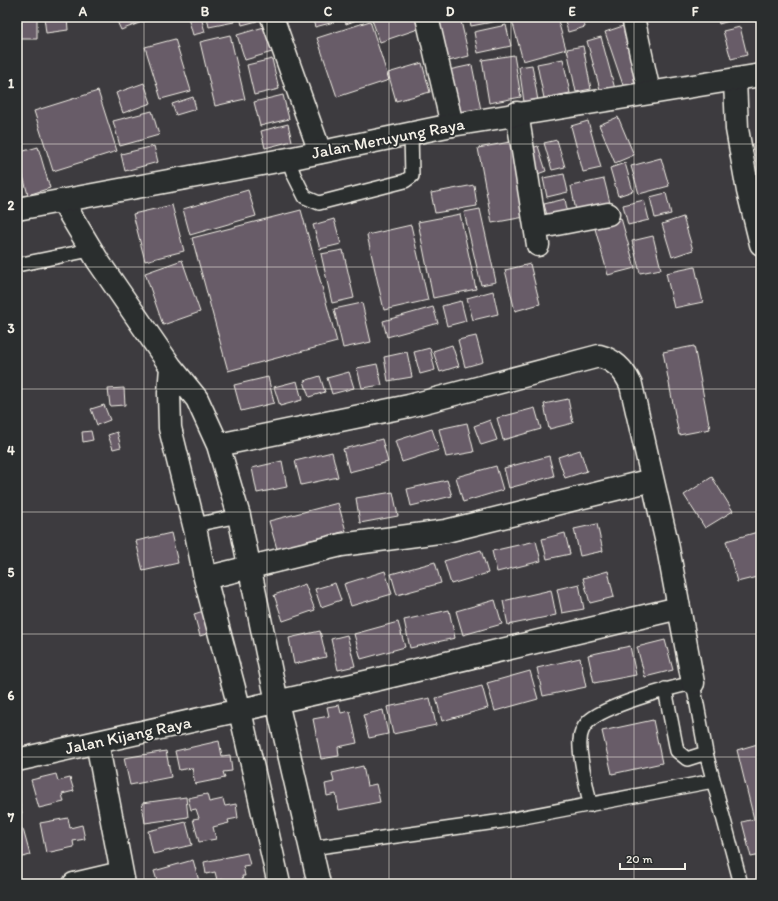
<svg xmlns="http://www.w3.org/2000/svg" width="778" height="901" viewBox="0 0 778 901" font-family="Itim,sans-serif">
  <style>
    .building { fill: #685b68; stroke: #f4f1e8 }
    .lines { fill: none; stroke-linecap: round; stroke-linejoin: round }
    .service-casing { stroke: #f4f1e8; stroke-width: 16 }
    .minor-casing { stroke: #f4f1e8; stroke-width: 25 }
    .secondary-casing { stroke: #f4f1e8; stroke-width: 25 }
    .service { stroke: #2a2d2e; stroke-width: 13 }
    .minor { stroke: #2a2d2e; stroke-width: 22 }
    .secondary { stroke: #2a2d2e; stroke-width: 22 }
    .grid { fill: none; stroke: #f4f1e8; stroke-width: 1; stroke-opacity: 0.55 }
    .labels { text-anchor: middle; stroke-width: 3.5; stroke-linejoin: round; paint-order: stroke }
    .street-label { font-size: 17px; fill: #f4f1e8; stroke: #2a2d2e }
    .neatline { fill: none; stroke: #f4f1e8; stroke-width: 1.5 }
    .grid-label { font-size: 13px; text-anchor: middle; font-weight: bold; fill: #f4f1e8 }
  </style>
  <rect width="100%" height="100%" fill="#3d3b3f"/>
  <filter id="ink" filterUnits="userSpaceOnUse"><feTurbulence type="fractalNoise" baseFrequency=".025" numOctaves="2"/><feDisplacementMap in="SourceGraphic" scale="8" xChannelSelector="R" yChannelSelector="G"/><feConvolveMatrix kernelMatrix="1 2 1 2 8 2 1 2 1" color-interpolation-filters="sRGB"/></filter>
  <g filter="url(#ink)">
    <path class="building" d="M17,17H37V39H17Z
      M44,17H67L68,30L46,33Z
      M115,17H155L121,30Z
      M188,17H201L205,32L193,35Z
      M207,17H233L234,22L209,27Z
      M240,17H256L257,21L242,25Z
      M312,17H332L334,22L315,27Z
      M343,17H365L346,24Z
      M371,17H417L421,28L380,42Z
      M434,17H460L469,56L445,62Z
      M469,17H502L503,20L471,26Z
      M524,17H557L566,49L523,61L512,20Z
      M564,17H583L585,27L568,32Z
      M717,17H742L719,24Z
      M370,21L389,80L337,97L317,38Z
      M506,25L511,46L478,53L474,32Z
      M623,26L642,81L624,88L605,32Z
      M264,27L272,52L245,60L237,35Z
      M740,27L747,55L731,59L723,31Z
      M230,35L245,99L215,106L200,42Z
      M601,37L615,89L601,93L587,41Z
      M175,39L191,91L161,99L145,47Z
      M583,46L591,89L576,92L567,49Z
      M514,55L521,97L489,103L482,60Z
      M272,59L279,89L254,95L247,65Z
      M563,59L570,93L544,98L537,64Z
      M422,63L430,92L396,101L388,73Z
      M472,65L481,110L454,115L444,71Z
      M532,65L538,101L524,102L519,67Z
      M144,83L151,103L123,113L116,93Z
      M98,91L117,151L53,171L34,111Z
      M283,95L289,119L260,126L254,102Z
      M193,97L196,109L176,115L172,104Z
      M152,111L159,135L120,146L113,121Z
      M618,117L634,155L615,163L599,125Z
      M588,121L601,168L583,172L571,126Z
      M288,124L292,141L265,148L261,131Z
      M761,128V144L757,129Z
      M557,140L565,167L552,170L544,143Z
      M515,141L530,216L492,223L478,148Z
      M154,146L158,162L125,171L121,154Z
      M538,146L546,171L532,176L524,151Z
      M38,147L50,188L28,195L17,153Z
      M661,158L669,186L639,194L631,166Z
      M625,163L633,191L618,196L610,168Z
      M564,174L568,192L547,197L543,178Z
      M604,179L610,203L576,211L571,186Z
      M474,185L477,206L435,213L431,193Z
      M248,190L256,216L190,235L183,209Z
      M666,193L671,214L655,218L650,197Z
      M565,199L568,215L548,219L544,204Z
      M644,200L649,220L628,225L623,205Z
      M172,205L184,251L145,261L133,214Z
      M480,209L496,282L481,285L464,212Z
      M301,210L337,342L228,371L192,238Z
      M460,214L476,289L433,298L418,222Z
      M683,217L693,250L672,257L662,224Z
      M621,218L635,268L608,275L594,225Z
      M334,219L341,244L320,249L313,225Z
      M411,225L428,300L384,310L367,235Z
      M653,236L661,269L640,273L632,241Z
      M343,250L354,298L332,303L321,254Z
      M182,260L200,312L163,325L145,273Z
      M530,264L540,304L515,311L505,270Z
      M695,267L703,302L674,308L666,273Z
      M493,291L498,314L473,320L467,298Z
      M461,301L466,321L447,326L442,306Z
      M362,303L371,342L343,348L334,309Z
      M433,307L438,323L387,337L383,321Z
      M476,336L483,362L465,367L458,340Z
      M452,345L459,366L440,372L433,351Z
      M694,346L710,429L679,435L663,352Z
      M430,348L435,370L420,374L414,352Z
      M407,352L412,377L388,381L384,357Z
      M377,364L382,385L362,388L357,368Z
      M349,372L354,388L332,394L327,378Z
      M320,376L325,392L309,397L304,381Z
      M268,377L274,403L241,411L234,385Z
      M297,381L302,400L280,406L274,387Z
      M124,388L125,405L110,406L108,389Z
      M568,399L573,423L549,429L544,404Z
      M104,405L110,420L97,425L91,409Z
      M535,408L541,429L503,440L497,418Z
      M490,420L497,440L481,445L474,426Z
      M467,423L474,452L446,457L439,429Z
      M432,429L439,450L402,462L395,441Z
      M91,431L93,440L83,442L82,432Z
      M117,432L121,447L113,449L108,435Z
      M382,439L388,462L349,472L343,449Z
      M580,450L587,471L565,478L558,457Z
      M332,452L338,477L301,485L295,461Z
      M549,456L554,476L509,488L504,468Z
      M282,461L287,487L257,493L252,468Z
      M496,466L503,490L463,502L456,477Z
      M712,477L733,511L705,528L684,495Z
      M447,480L452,496L411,506L407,489Z
      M393,492L398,516L360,523L356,498Z
      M338,503L346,531L277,549L269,521Z
      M597,524L603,551L580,556L574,529Z
      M761,531V576L737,582L726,541Z
      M171,533L178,563L143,571L136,541Z
      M565,533L570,554L547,559L542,539Z
      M536,541L541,561L497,572L492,551Z
      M481,550L488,573L451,584L444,561Z
      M435,562L441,583L397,595L391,574Z
      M385,571L392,594L351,606L344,584Z
      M608,571L614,597L590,603L583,578Z
      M335,583L341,600L321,607L315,589Z
      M305,584L315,610L283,621L274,595Z
      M579,584L584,609L562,613L557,589Z
      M551,590L556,615L508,625L503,601Z
      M495,600L502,624L463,635L456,611Z
      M210,609L216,631L200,636L194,614Z
      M449,610L455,638L410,648L404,620Z
      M398,622L405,647L361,659L354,634Z
      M320,631L326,657L294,664L289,638Z
      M347,635L355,666L338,670L331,639Z
      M665,640L673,670L645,677L637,647Z
      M630,646L636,675L594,683L588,655Z
      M580,658L586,687L543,696L537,668Z
      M530,671L538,699L495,711L487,683Z
      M482,686L488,708L442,721L436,698Z
      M430,698L436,725L393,734L387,707Z
      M339,705L341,713L350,711L357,743L338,747L339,756L321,759L313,719L329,716L327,707Z
      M383,710L388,734L369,738L363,715Z
      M653,720L662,763L612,774L602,731Z
      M219,741L222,756L230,755L232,771L223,772L225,778L195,784L192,768L179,770L175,751Z
      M761,743V855L751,857L742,822L754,819L737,750Z
      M166,751L171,777L130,785L124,758Z
      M363,766L367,786L376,784L380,802L339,810L336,794L327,796L325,784L334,782L332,773Z
      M56,774L58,781L70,778L74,791L62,794L64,802L39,808L31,780Z
      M207,794L209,802L223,799L225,806L236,804L238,818L228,820L229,823L213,827L216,839L199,842L193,819L199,818L196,809L191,810L188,798Z
      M17,795L22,813L17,814Z
      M186,797L188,817L145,823L142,803Z
      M68,818L70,828L82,825L85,839L73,841L74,847L46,853L40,823Z
      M186,822L192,845L153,854L148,831Z
      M23,829L30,855L17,859V830Z
      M247,853L250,865L243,866L245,876H242L244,884H226L225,879L217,880L215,872L206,874L204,862Z
      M193,860L199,881L189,884H158L154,871Z"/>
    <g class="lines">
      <g class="service-casing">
        <path id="service" d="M288,159L294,175L305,197L319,203L405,181L412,176L411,133
          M17,265L90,250
          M194,525L239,516
          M665,689L677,751L687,759L706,753
          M590,805C588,790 578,754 580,741C580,735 583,727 588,722C603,706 670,688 693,683L706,753L741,884
          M311,848L503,821L713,781"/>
      </g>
      <g class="minor-casing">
        <path id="minor" d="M272,17L320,152
          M427,17L452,125
          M633,17L649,92
          M735,80L737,129L748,191L761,244
          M517,113L538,245
          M62,201L98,261L171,367L197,399L218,445L239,516L277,702L319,884
          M536,228L608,214
          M171,367L169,393L170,428L196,533L205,578L240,711L279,884
          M218,445L409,406L599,356C615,360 624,370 631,385L667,543L693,683
          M205,578L341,545L446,531L652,480
          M97,742L124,884
          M17,760L379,679L679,608
          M74,884L121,873"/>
      </g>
      <g class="secondary-casing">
        <path id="secondary" d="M17,209L288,159L452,125L761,75"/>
      </g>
      <use href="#service" class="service"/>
      <use href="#minor" class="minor"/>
      <use href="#secondary" class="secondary"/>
    </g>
  </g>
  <path class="grid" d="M144,17V884M267,17V884M389,17V884M511,17V884M634,17V884M17,144H761M17,267H761M17,389H761M17,512H761M17,634H761M17,757H761"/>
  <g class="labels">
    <g class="street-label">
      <text transform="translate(388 138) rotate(-11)" y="6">Jalan Meruyung Raya</text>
      <text transform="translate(128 735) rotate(-12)" y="6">Jalan Kijang Raya</text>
    </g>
  </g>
  <rect width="778" height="901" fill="none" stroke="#2a2d2e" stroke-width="44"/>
  <path d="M620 863v6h65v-6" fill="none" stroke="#f4f1e8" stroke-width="2"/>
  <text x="626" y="863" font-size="12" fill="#f4f1e8" stroke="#2a2d2e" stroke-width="3" paint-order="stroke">20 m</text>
  <rect x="22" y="22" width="734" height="857" class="neatline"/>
  <g class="grid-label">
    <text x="83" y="16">A</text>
    <text x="205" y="16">B</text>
    <text x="328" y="16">C</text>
    <text x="450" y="16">D</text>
    <text x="572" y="16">E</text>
    <text x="695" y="16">F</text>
    <text x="11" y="88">1</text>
    <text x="11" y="210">2</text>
    <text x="11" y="333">3</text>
    <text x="11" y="455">4</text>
    <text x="11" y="577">5</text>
    <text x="11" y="700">6</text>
    <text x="11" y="822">7</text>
  </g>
</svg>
